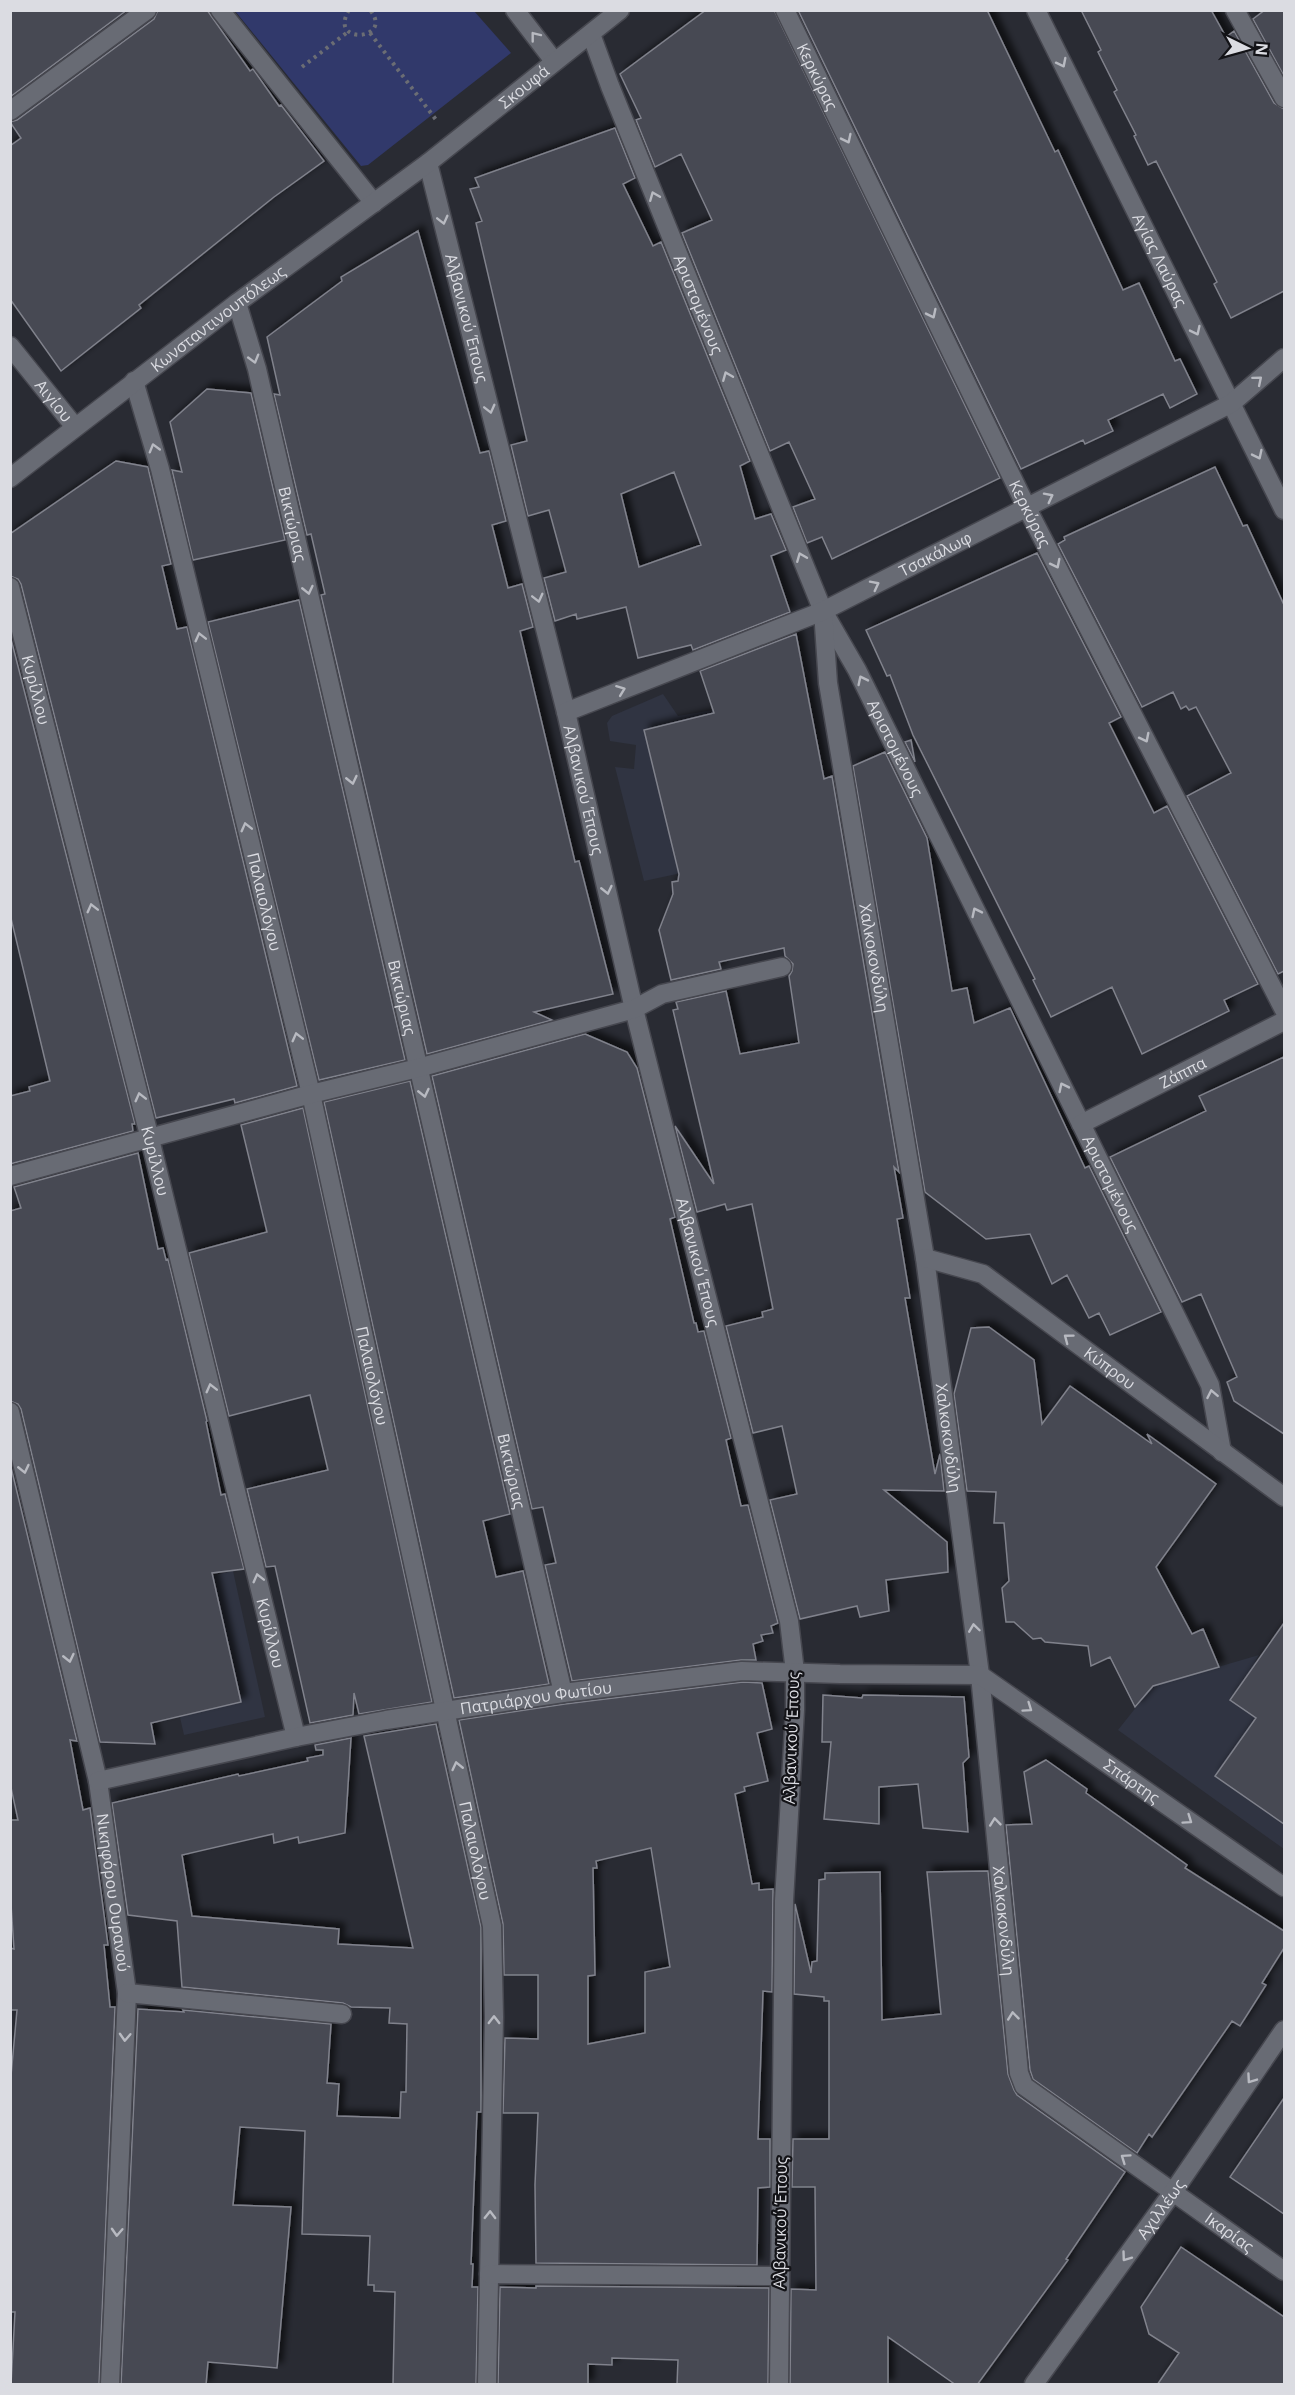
<svg xmlns="http://www.w3.org/2000/svg" width="1295" height="2395" viewBox="0 0 1295 2395" font-family="'Open Sans',sans-serif">
  <style>
    .built { fill: #303442 }
    .green { fill: #31396b }
    .building { fill: #464852; stroke: #80828c; stroke-width: 1.5; fill-rule: evenodd; filter: url(#shadow) }
    .lines { fill: none; stroke-linecap: round; stroke-linejoin: round }
    .minor-casing { stroke: #46474f; stroke-width: 21 }
    .tertiary-casing { stroke: #46474f; stroke-width: 21 }
    .path { stroke: #6b6d74; stroke-width: 4; stroke-dasharray: 3 4.5; stroke-linecap: butt }
    .minor { stroke: #686b74; stroke-width: 18 }
    .tertiary { stroke: #686b74; stroke-width: 18 }
    .oneway { stroke: #b8bac1 }
    .labels { text-anchor: middle; stroke-width: 4.5; stroke-linejoin: round; paint-order: stroke }
    .street-label { font-size: 16px; fill: #dbdce2; stroke: #131317 }
  </style>
  <defs>
    <filter id="shadow"><feDropShadow dx="5.5" dy="-5.5" stdDeviation="3" flood-color="#0009"/></filter>
  </defs>
  <rect width="100%" height="100%" fill="#292b33"/>
  <path class="built" d="M663,694L678,716L713,710L756,857L644,881L615,767L634,769L636,745L610,741L607,723L612,716Z
    M233,1571L265,1717L184,1735L151,1589Z
    M1259,1655L1255,1662L1284,1683V1849L1118,1730L1153,1686Z"/>
  <path class="green" d="M235,11H474L511,53L368,165L361,166Z"/>
  <path class="building" d="M10,10H127L10,97Z
    M158,10H207L250,71L253,69L279,106L281,105L324,161L274,197L139,305L141,308L61,371L10,299V146L21,138L10,122L17,120L154,19Z
    M706,10H774L1000,478L832,559L822,537L807,543L793,507L815,499L789,442L770,451L682,233L712,220L681,154L655,167L636,120L641,118L620,74Z
    M798,10H987L1055,152L1058,150L1123,290L1139,283L1175,361L1180,359L1197,394L1170,408L1163,394L1108,420L1113,431L1085,444L1083,440L1021,469Z
    M1081,10H1211L1226,37L1234,31L1274,103L1284,109V291L1231,318L1214,284L1217,282L1156,161L1148,165L1134,136L1136,135L1114,92L1117,90L1098,52L1101,50Z
    M1265,10H1284V76L1253,19Z
    M615,128L635,178L623,184L653,246L661,242L750,461L740,466L755,519L771,514L786,550L771,556L790,612L693,650L691,645L638,658L626,607L577,619L576,614L555,621L544,578L566,572L549,510L528,516L511,445L527,441L476,223L482,221L470,189L479,187L475,178ZM674,472L701,545L639,567L621,494Z
    M418,231L480,453L489,451L506,521L492,525L508,588L522,584L533,627L520,631L575,862L579,861L613,994L534,1012L552,1020L427,1054L321,595L325,594L311,534L307,535L274,394L280,395L267,337L342,281L341,277Z
    M207,389L251,393L285,540L193,560L172,470L182,472L170,422Z
    M116,461L148,467L149,472L171,564L162,566L177,629L187,627L297,1086L235,1103L234,1099L156,1118L21,584L18,579L10,576V534Z
    M1215,467L1243,526L1247,525L1284,605V971L1278,974L1187,796L1231,773L1196,707L1189,710L1186,706L1181,709L1173,692L1142,707L1058,544L1065,540L1064,537Z
    M1037,553L1121,717L1109,723L1154,813L1167,806L1258,984L1224,1000L1229,1011L1142,1054L1112,987L1051,1017L1033,980L1035,979L913,735L890,675L887,676L866,630Z
    M299,600L405,1060L319,1080L208,622Z
    M796,634L824,779L832,776L899,1172L894,1167L903,1218L897,1219L910,1298H905L935,1474L940,1454L944,1491L884,1490L947,1542L948,1572L886,1580L889,1611L860,1617L857,1606L800,1619L770,1500L797,1494L782,1426L753,1433L726,1326L763,1317L762,1312L773,1309L752,1204L727,1210L725,1204L697,1212L675,1126L714,1184L673,1010L678,1009L676,1002L726,991L740,1054L799,1043L789,976L792,971L793,964L785,956L784,948L719,962L721,969L671,980L659,930L673,894L672,882L678,881L679,874L644,730L714,713L700,671Z
    M10,635L135,1124H132L133,1131L10,1164V1096L30,1091L29,1087L50,1081L10,914Z
    M911,740L915,762L905,742Z
    M885,752L927,838L952,991L967,988L974,1023L1010,1008L1085,1168L1089,1166L1161,1312L1110,1335L1099,1313L1089,1318L1067,1275L1052,1284L1030,1234L986,1239L925,1192L853,766Z
    M585,1034L627,1052L637,1068L675,1217L670,1219L694,1323H696L698,1332L704,1331L731,1438L726,1440L741,1506L748,1505L778,1623L771,1626L773,1633L761,1635L763,1641L753,1644L756,1660H741L572,1681L545,1565L556,1563L543,1507L532,1509L432,1076Z
    M1284,1057V1434L1234,1401L1227,1382L1237,1377L1201,1294L1182,1302L1110,1157L1206,1111L1199,1096Z
    M410,1081L510,1514L483,1521L496,1577L523,1571L549,1684L454,1698L324,1102Z
    M303,1108L432,1702L359,1714L354,1693L353,1715L310,1723L275,1566L266,1567L247,1489L328,1470L310,1395L229,1416L189,1253L267,1232L241,1125Z
    M138,1153L158,1249L163,1248L166,1260L168,1259L207,1421L206,1422L221,1495L225,1494L244,1569L212,1573L241,1702L151,1723L155,1744L100,1742L21,1409L18,1404L10,1401V1211L21,1208L14,1187Z
    M989,1327L1034,1360L1042,1424L1070,1386L1152,1444L1147,1434L1216,1484L1156,1567L1192,1634L1203,1629L1219,1667L1153,1686L1135,1707L1110,1657L1091,1666L1088,1646L1045,1642L1041,1638L1033,1639L1014,1622H1006L1002,1588L1009,1581L1004,1523H994L996,1492L967,1491L954,1394L971,1328Z
    M10,1463L77,1741L70,1740L83,1810L90,1808L108,1945H104L110,2007H115L99,2385H11L15,2312H10V2087L17,2010H10V1948L14,1949L10,1889V1820H18L10,1783Z
    M1284,1623V1824L1215,1776L1256,1718L1230,1700Z
    M743,1682L762,1683L772,1729L757,1733L768,1781L744,1787L745,1791L735,1794L752,1884L759,1883V1890L773,1889L772,1992L763,1991L758,2139H770V2187L758,2188L757,2265L536,2263L535,2185L538,2113H503L505,2038L538,2039V1975H504L503,1924L459,1720L565,1704ZM651,1848L670,1967L645,1972V2033L588,2044V1976L595,1975L593,1868H597L596,1861Z
    M823,1695L862,1698L863,1695L964,1697L969,1757L963,1763L968,1832L923,1828L918,1784L879,1787V1824L824,1819L831,1742H822Z
    M436,1724L481,1927V2112H477L471,2264H473L472,2287H478L476,2385H393L395,2292L374,2291V2285H368L370,2236L302,2234L305,2131L240,2127L233,2205L291,2207L277,2368L208,2362L206,2385H121L138,2009L184,2012L183,2010L331,2024L327,2083L339,2084L337,2116L400,2118L401,2092H406L407,2024L389,2023L390,2008L351,2007L343,2003L182,1987L177,1921L128,1915L112,1803L238,1774L239,1776L308,1761L307,1758L323,1755V1750H316L315,1745L351,1738L345,1833L299,1843L298,1837L274,1843L273,1834L182,1855L192,1916L339,1929L338,1944L413,1948L364,1736Z
    M1046,1760L1087,1789L1086,1793L1187,1865L1185,1868L1284,1931V1948L1262,1983L1266,1985L1240,2026L1232,2021L1152,2137L1149,2134L1137,2153L1033,2079L1030,2070L1006,1825L1032,1824L1024,1772Z
    M988,1871L1008,2074L1014,2090L1017,2095L1125,2172L1066,2259L1068,2260L977,2385H956L888,2337V2385H790L791,2289L816,2290L815,2187H792L793,2139H829V2001H824V1997L794,1994L795,1904L811,1973L812,1962L817,1961L819,1880L825,1879V1873L880,1872L882,2020L941,2014L927,1872Z
    M1284,2098V2214L1230,2177Z
    M1181,2247L1284,2317V2385H1157L1179,2353L1149,2334L1141,2307Z
    M536,2286L769,2288L768,2385H677L678,2360L612,2358V2365L588,2364V2385H498L500,2287L536,2288Z"/>
  <g class="lines">
    <g class="minor-casing">
      <g id="minor">
        <path d="M220,10L374,203"/>
        <path d="M515,10L554,61"/>
        <path id="s1" d="M785,10L1027,508L1284,1010"/>
        <path id="s2" d="M1036,10L1284,510"/>
        <path d="M1235,10L1284,98"/>
        <path id="s3" d="M591,34L610,86L823,611L857,670L1210,1385L1222,1452"/>
        <path d="M10,111L147,10"/>
        <path id="s4" d="M428,163L566,712L634,1009L789,1621L795,1672V1710L784,1901L779,2384"/>
        <path id="s5" d="M237,303L257,369L563,1693"/>
        <path id="s6" d="M10,346L75,427"/>
        <path id="s7" d="M134,381L160,469L311,1094L492,1926L494,2017L487,2384"/>
        <path id="s8" d="M10,587L150,1139L296,1737"/>
        <path id="s9" d="M823,611L828,683L925,1258L980,1675L1019,2073L1024,2086L1284,2271"/>
        <path id="s10" d="M566,712L823,611L1232,403L1284,358"/>
        <path id="s11" d="M1081,1124L1284,1021"/>
        <path d="M10,1176L311,1094L418,1068L634,1009L662,994L782,967"/>
        <path id="s12" d="M925,1258L983,1274L1284,1497"/>
        <path id="s13" d="M10,1412L98,1781L127,1993L110,2384"/>
        <path id="s14" d="M98,1781L296,1737L386,1720L563,1693L742,1671L840,1674L980,1675L1284,1887"/>
        <path d="M127,1993L342,2014"/>
        <path d="M489,2274L779,2276"/>
        <path id="s15" d="M1034,2384L1173,2192L1284,2030"/>
      </g>
    </g>
    <g class="tertiary-casing">
      <g id="tertiary">
        <path id="s16" d="M10,478L237,303L428,163L620,10"/>
      </g>
    </g>
    <path class="path" d="M349,10C327,46 395,40 370,10
      M370,33L437,121
      M302,67L349,31"/>
    <use href="#minor" class="minor"/>
    <use href="#tertiary" class="tertiary"/>
  </g>
  <defs><path id="oneway-chevron" d="M-2-3.5L2.5 0L-2 3.5" fill="none" stroke-width="1.6" stroke-linecap="round" stroke-linejoin="round" transform="scale(1.5)"/></defs>
  <g class="oneway">
    <use href="#oneway-chevron" transform="translate(535 36) rotate(-128)"/>
    <use href="#oneway-chevron" transform="translate(1062 63) rotate(63)"/>
    <use href="#oneway-chevron" transform="translate(847 139) rotate(64)"/>
    <use href="#oneway-chevron" transform="translate(654 196) rotate(-112)"/>
    <use href="#oneway-chevron" transform="translate(443 220) rotate(76)"/>
    <use href="#oneway-chevron" transform="translate(932 314) rotate(64)"/>
    <use href="#oneway-chevron" transform="translate(1196 331) rotate(64)"/>
    <use href="#oneway-chevron" transform="translate(254 359) rotate(74)"/>
    <use href="#oneway-chevron" transform="translate(727 376) rotate(-112)"/>
    <use href="#oneway-chevron" transform="translate(1258 380) rotate(-40)"/>
    <use href="#oneway-chevron" transform="translate(490 409) rotate(76)"/>
    <use href="#oneway-chevron" transform="translate(154 448) rotate(-106)"/>
    <use href="#oneway-chevron" transform="translate(1258 455) rotate(64)"/>
    <use href="#oneway-chevron" transform="translate(1049 497) rotate(-27)"/>
    <use href="#oneway-chevron" transform="translate(801 557) rotate(-112)"/>
    <use href="#oneway-chevron" transform="translate(1056 564) rotate(63)"/>
    <use href="#oneway-chevron" transform="translate(875 585) rotate(-27)"/>
    <use href="#oneway-chevron" transform="translate(308 590) rotate(77)"/>
    <use href="#oneway-chevron" transform="translate(538 598) rotate(76)"/>
    <use href="#oneway-chevron" transform="translate(200 637) rotate(-104)"/>
    <use href="#oneway-chevron" transform="translate(862 680) rotate(-116)"/>
    <use href="#oneway-chevron" transform="translate(621 690) rotate(-21)"/>
    <use href="#oneway-chevron" transform="translate(1145 738) rotate(63)"/>
    <use href="#oneway-chevron" transform="translate(352 780) rotate(77)"/>
    <use href="#oneway-chevron" transform="translate(246 827) rotate(-104)"/>
    <use href="#oneway-chevron" transform="translate(607 890) rotate(77)"/>
    <use href="#oneway-chevron" transform="translate(92 908) rotate(-104)"/>
    <use href="#oneway-chevron" transform="translate(976 912) rotate(-116)"/>
    <use href="#oneway-chevron" transform="translate(297 1037) rotate(-104)"/>
    <use href="#oneway-chevron" transform="translate(1063 1087) rotate(-116)"/>
    <use href="#oneway-chevron" transform="translate(424 1093) rotate(77)"/>
    <use href="#oneway-chevron" transform="translate(140 1097) rotate(-104)"/>
    <use href="#oneway-chevron" transform="translate(1068 1338) rotate(-143)"/>
    <use href="#oneway-chevron" transform="translate(211 1388) rotate(-104)"/>
    <use href="#oneway-chevron" transform="translate(1212 1394) rotate(-101)"/>
    <use href="#oneway-chevron" transform="translate(24 1469) rotate(77)"/>
    <use href="#oneway-chevron" transform="translate(258 1578) rotate(-104)"/>
    <use href="#oneway-chevron" transform="translate(974 1628) rotate(-98)"/>
    <use href="#oneway-chevron" transform="translate(69 1658) rotate(77)"/>
    <use href="#oneway-chevron" transform="translate(1028 1708) rotate(35)"/>
    <use href="#oneway-chevron" transform="translate(457 1766) rotate(-103)"/>
    <use href="#oneway-chevron" transform="translate(1188 1820) rotate(35)"/>
    <use href="#oneway-chevron" transform="translate(995 1822) rotate(-96)"/>
    <use href="#oneway-chevron" transform="translate(1013 2016) rotate(-96)"/>
    <use href="#oneway-chevron" transform="translate(494 2020) rotate(-90)"/>
    <use href="#oneway-chevron" transform="translate(125 2037) rotate(93)"/>
    <use href="#oneway-chevron" transform="translate(1251 2079) rotate(125)"/>
    <use href="#oneway-chevron" transform="translate(1125 2158) rotate(-145)"/>
    <use href="#oneway-chevron" transform="translate(490 2215) rotate(-89)"/>
    <use href="#oneway-chevron" transform="translate(117 2232) rotate(93)"/>
    <use href="#oneway-chevron" transform="translate(1126 2257) rotate(126)"/>
  </g>
  <g class="labels">
    <g class="street-label">
      <text dy="6" stroke="none"><textPath href="#s1" startOffset="74">Κερκύρας</textPath></text>
      <text dy="6" stroke="none"><textPath href="#s16" startOffset="646">Σκουφά</textPath></text>
      <text dy="6" stroke="none"><textPath href="#s2" startOffset="279">Αγίας Λαύρας</textPath></text>
      <text dy="6" stroke="none"><textPath href="#s3" startOffset="291">Αριστομένους</textPath></text>
      <text dy="6" stroke="none"><textPath href="#s16" startOffset="262">Κωνσταντινουπόλεως</textPath></text>
      <text dy="6" stroke="none"><textPath href="#s4" startOffset="160">Αλβανικού Έπους</textPath></text>
      <text dy="6" stroke="none"><textPath href="#s6" startOffset="70">Αιγίου</textPath></text>
      <text dy="6" stroke="none"><textPath href="#s1" startOffset="560">Κερκύρας</textPath></text>
      <text dy="6" stroke="none"><textPath href="#s5" startOffset="228">Βικτώριας</textPath></text>
      <text dy="6" stroke="none"><textPath href="#s10" startOffset="402">Τσακάλωφ</textPath></text>
      <text dy="6" stroke="none"><textPath href="#s8" startOffset="106">Κυρίλλου</textPath></text>
      <text dy="6" stroke="none"><textPath href="#s3" startOffset="777">Αριστομένους</textPath></text>
      <text dy="6" stroke="none"><textPath href="#s4" startOffset="646">Αλβανικού Έπους</textPath></text>
      <text dy="6" stroke="none"><textPath href="#s7" startOffset="537">Παλαιολόγου</textPath></text>
      <text dy="6" stroke="none"><textPath href="#s9" startOffset="351">Χαλκοκονδύλη</textPath></text>
      <text dy="6" stroke="none"><textPath href="#s5" startOffset="714">Βικτώριας</textPath></text>
      <text dy="6" stroke="none"><textPath href="#s11" startOffset="114">Ζάππα</textPath></text>
      <text dy="6" stroke="none"><textPath href="#s8" startOffset="592">Κυρίλλου</textPath></text>
      <text dy="6" stroke="none"><textPath href="#s3" startOffset="1263">Αριστομένους</textPath></text>
      <text dy="6" stroke="none"><textPath href="#s4" startOffset="1132">Αλβανικού Έπους</textPath></text>
      <text dy="6" stroke="none"><textPath href="#s12" startOffset="218">Κύπρου</textPath></text>
      <text dy="6" stroke="none"><textPath href="#s7" startOffset="1023">Παλαιολόγου</textPath></text>
      <text dy="6" stroke="none"><textPath href="#s9" startOffset="837">Χαλκοκονδύλη</textPath></text>
      <text dy="6" stroke="none"><textPath href="#s5" startOffset="1200">Βικτώριας</textPath></text>
      <text dy="6" stroke="none"><textPath href="#s8" startOffset="1078">Κυρίλλου</textPath></text>
      <text dy="6" stroke="none"><textPath href="#s14" startOffset="446">Πατριάρχου Φωτίου</textPath></text>
      <text transform="translate(791 1738) rotate(-88)" y="6">Αλβανικού Έπους</text>
      <text dy="6" stroke="none"><textPath href="#s14" startOffset="1077">Σπάρτης</textPath></text>
      <text dy="6" stroke="none"><textPath href="#s7" startOffset="1509">Παλαιολόγου</textPath></text>
      <text dy="6" stroke="none"><textPath href="#s13" startOffset="492">Νικηφόρου Ουρανού</textPath></text>
      <text dy="6" stroke="none"><textPath href="#s9" startOffset="1323">Χαλκοκονδύλη</textPath></text>
      <text dy="6" stroke="none"><textPath href="#s15" startOffset="216">Αχιλλέως</textPath></text>
      <text transform="translate(780 2223) rotate(-89)" y="6">Αλβανικού Έπους</text>
      <text dy="6" stroke="none"><textPath href="#s9" startOffset="1742">Ικαρίας</textPath></text>
    </g>
  </g>
  <rect width="1295" height="2395" fill="none" stroke="#dbdce2" stroke-width="24"/>
  <g transform="translate(1247 48) rotate(95)" stroke="#131317" stroke-width="4.5" paint-order="stroke">
  <path d="M0-4.5L10 22L0 15L-10 22Z" fill="#dbdce2"/>
  <text y="-9" font-size="16" font-weight="bold" text-anchor="middle" fill="#dbdce2">N</text>
  </g>
</svg>
